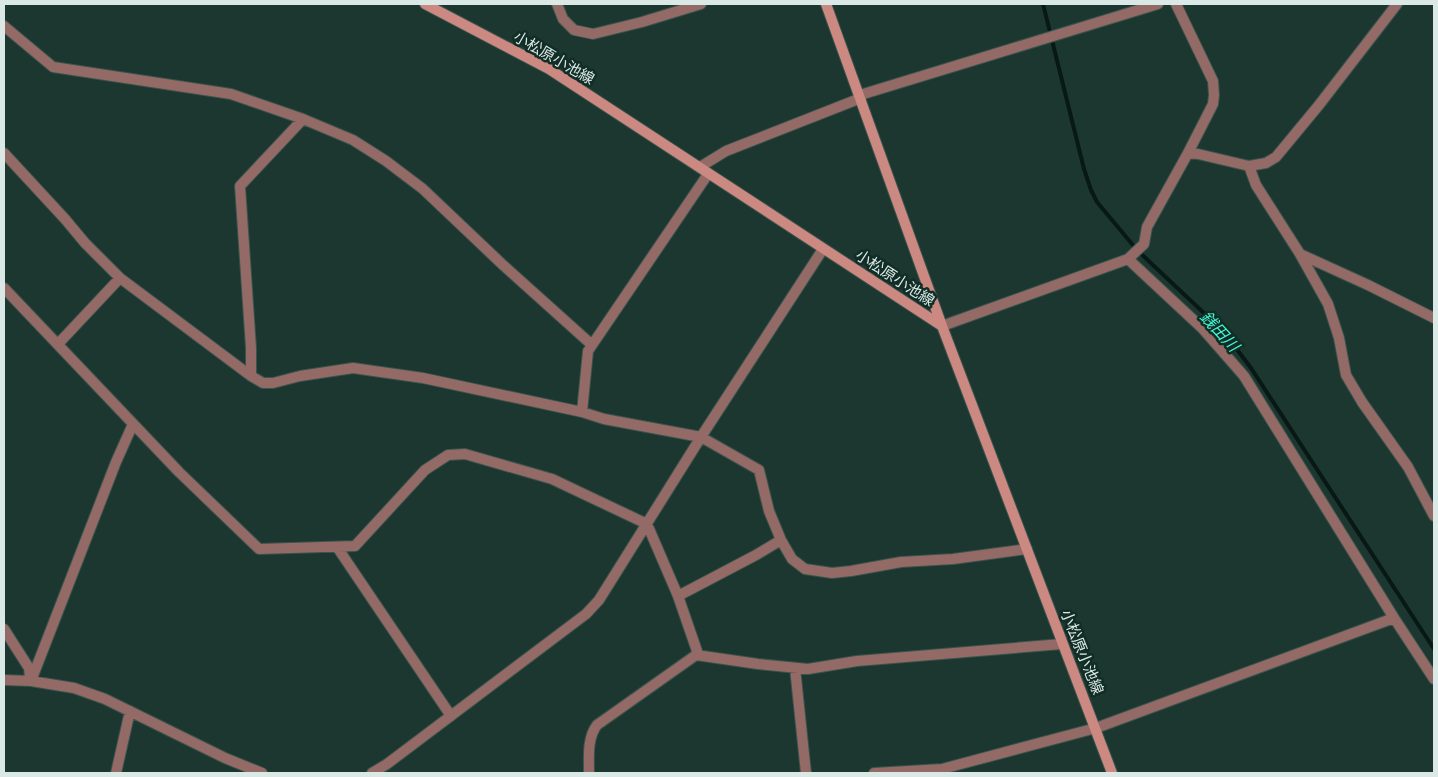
<svg xmlns="http://www.w3.org/2000/svg" width="1438" height="777" viewBox="0 0 1438 777" font-family="'Exo 2','Noto Sans JP',sans-serif">
  <style>
    .lines { fill: none; stroke-linecap: round; stroke-linejoin: round }
    .stream { stroke: #081915; stroke-width: 4 }
    .street-casing { stroke: #3a534d; stroke-width: 12 }
    .secondary-casing { stroke: #3a534d; stroke-width: 12 }
    .street { stroke: #936a65; stroke-width: 10 }
    .secondary { stroke: #cb8982; stroke-width: 10 }
    .labels { text-anchor: middle; stroke-width: 5; stroke-linejoin: round; paint-order: stroke }
    .street-label { font-size: 15px; fill: #dae9e5; stroke: #112d26 }
    .water-label { font-size: 16px; font-style: italic; fill: #44f9d7; stroke: #112d26 }
  </style>
  <rect width="100%" height="100%" fill="#1c3730"/>
  <g class="lines">
    <path class="stream" d="M1043,4L1084,169L1091,190L1097,202L1137,250L1223,331L1251,368L1434,649"/>
    <g class="street-casing">
      <path id="street" d="M557,4L563,19L574,30L593,34L642,22L701,4
        M4,26L53,67L231,94L303,119L353,140L386,161L423,189L503,265L592,345
        M860,95L1158,4
        M4,153L65,219L85,243L120,278L251,376L263,383H273L300,376L353,368L423,378L582,412L604,419L701,437L759,470L769,511L781,540L792,559L805,569L832,573L851,571L901,562L953,559L1027,549
        M1188,153L1198,154L1249,166L1266,163L1276,157L1319,105L1397,4
        M1249,166L1256,185L1300,254L1328,304L1339,338L1346,375L1362,402L1408,467L1434,516
        M700,167L726,151L861,98
        M1300,254L1368,285L1434,318
        M4,288L179,472L259,549L355,546L425,470L448,455L465,454L552,479L647,524L678,596L697,651L696,655
        M942,326L1128,259L1144,244L1147,227L1188,153L1213,104L1214,95L1213,81L1176,4
        M58,344L120,278
        M251,376V348L240,186L303,119
        M582,412L588,351L708,174
        M337,547L451,716
        M678,596L756,555L781,540
        M1394,618L1434,679
        M4,629L29,668L30,678
        M795,668L806,773
        M4,680L31,681L74,688L105,699L225,758L262,773
        M31,681L116,462L133,424
        M116,773L130,711
        M372,773L387,764L586,614L599,600L701,437L823,249
        M589,773C589,757 587,738 597,725L696,655L758,664L808,669L857,661L1062,644
        M874,773L942,769L1096,728L1394,618L1244,376L1202,328L1128,259"/>
    </g>
    <g class="secondary-casing">
      <path id="secondary" d="M425,4L549,69L942,326L1112,773
        M826,4L942,326"/>
    </g>
    <use href="#street" class="street"/>
    <use href="#secondary" class="secondary"/>
  </g>
  <g class="labels">
    <g class="street-label">
      <text transform="translate(554 58) rotate(30)" y="5">小松原小池線</text>
      <text transform="translate(895 278) rotate(33)" y="5">小松原小池線</text>
      <text transform="translate(1082 652) rotate(68)" y="5">小松原小池線</text>
    </g>
    <g class="water-label">
      <text transform="translate(1220 331) rotate(47)" y="6">銭田川</text>
    </g>
  </g>
  <rect width="1438" height="777" fill="none" stroke="#dae9e5" stroke-width="10"/>
</svg>
